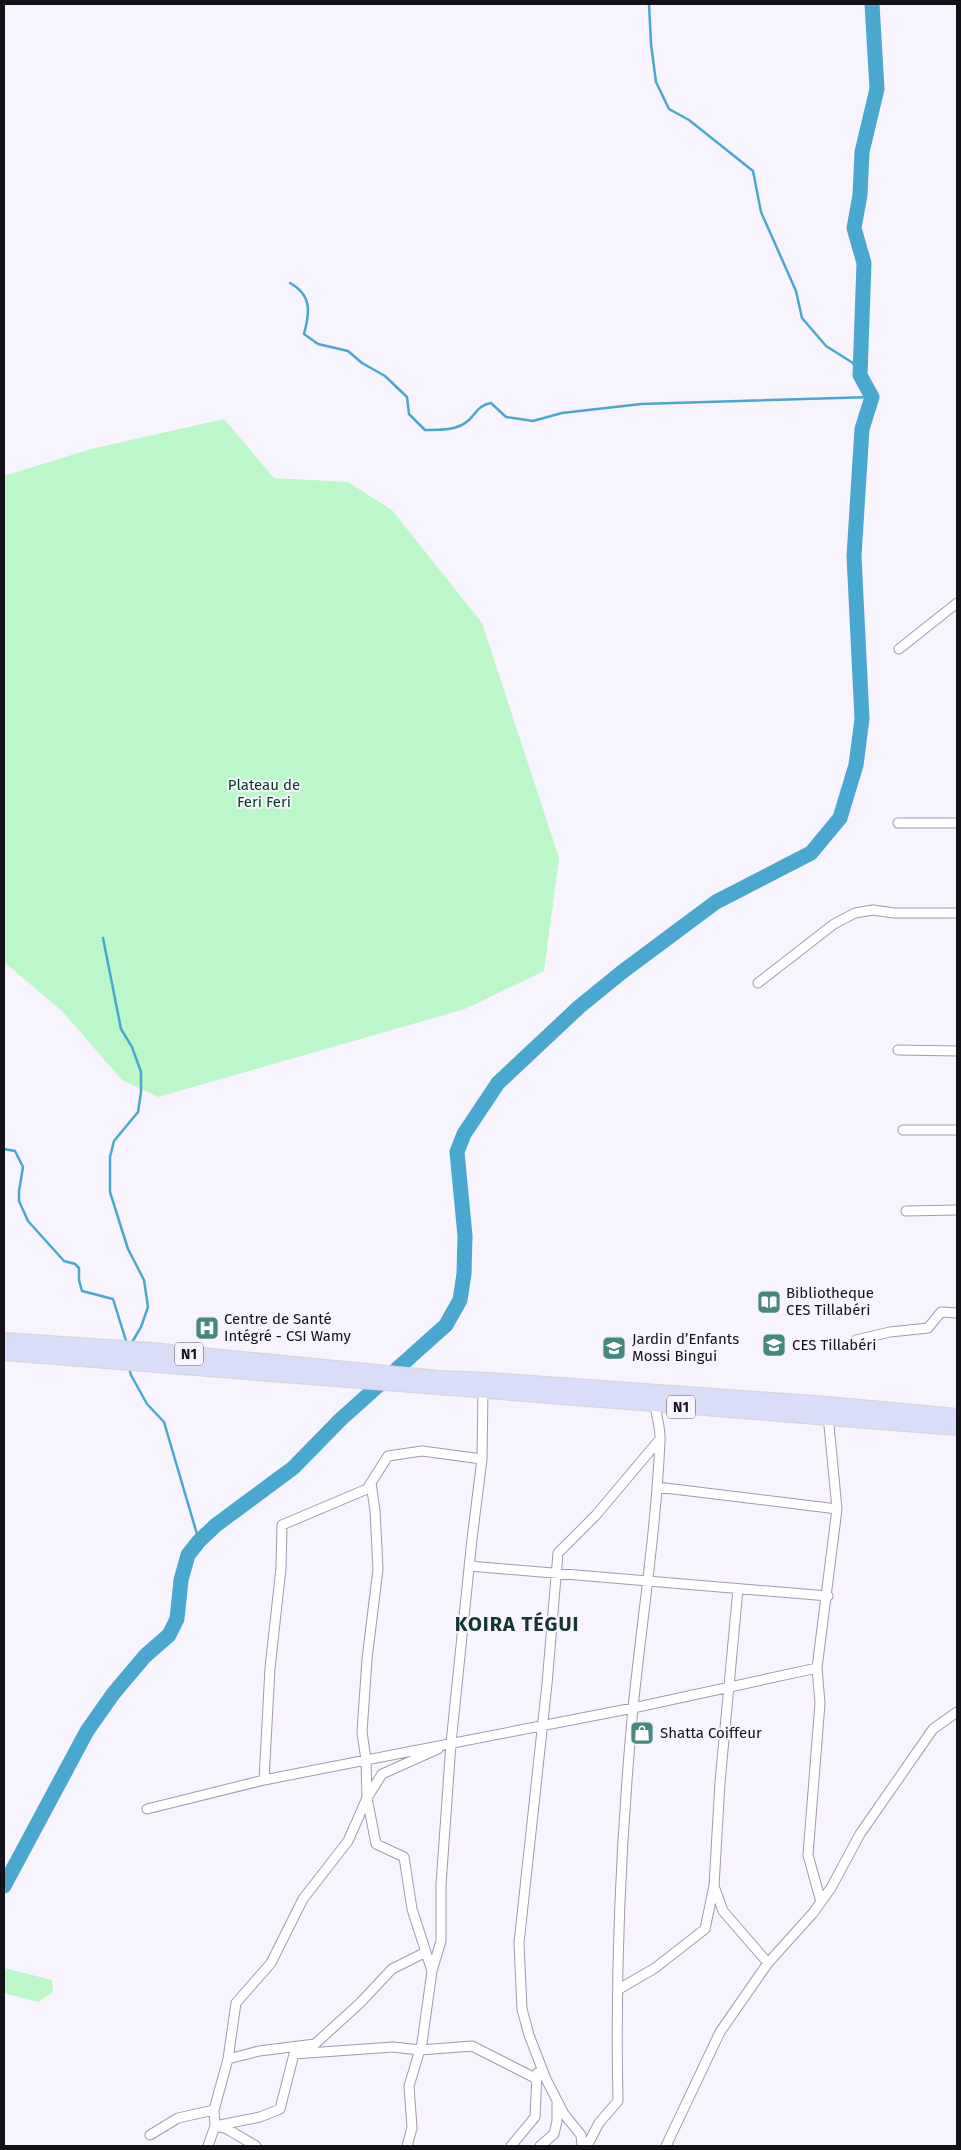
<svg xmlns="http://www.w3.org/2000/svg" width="961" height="2150" viewBox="0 0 961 2150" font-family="'Fira Sans',sans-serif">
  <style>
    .green { fill: #bbf7c9 }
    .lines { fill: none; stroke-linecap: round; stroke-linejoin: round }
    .stream { stroke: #4aa7d0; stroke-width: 2.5 }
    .river { stroke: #4aa7d0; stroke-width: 15 }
    .minor-casing { stroke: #a399ae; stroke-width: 11 }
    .primary-casing { stroke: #d5d4d6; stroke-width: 16 }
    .minor { stroke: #fff; stroke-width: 9 }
    .primary { stroke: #d9ddf7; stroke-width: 14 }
    .labels { text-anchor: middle; stroke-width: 4; stroke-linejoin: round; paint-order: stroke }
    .shield { fill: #f8f4fd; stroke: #59555d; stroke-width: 1 }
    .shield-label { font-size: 14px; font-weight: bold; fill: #151119 }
    .park-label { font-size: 15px; fill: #033d1b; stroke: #f8f4fd }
    .poi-label { font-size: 15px; fill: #151119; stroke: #f8f4fd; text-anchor: start }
    .district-label { font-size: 20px; font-weight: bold; letter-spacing: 1px; fill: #143631; stroke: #f8f4fd }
  </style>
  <rect width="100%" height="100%" fill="#f8f4fd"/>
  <path class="green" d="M224,419L274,478L348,482L392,510L482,623L559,858L544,971L465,1009L158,1097L122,1080L62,1011L4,962V476L91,449Z
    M4,1968L52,1980L53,1992L38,2002L4,1993Z"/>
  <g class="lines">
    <path class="stream" d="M649,4L651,44L656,82L669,109L689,120L753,171L761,212L796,291L802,318L826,346L853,363L860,375
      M290,283C312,295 310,312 304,334L318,344L348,351L362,363L385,376L407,397L409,414L425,430C440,430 457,431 469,420C477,412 479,405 491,403L506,417L533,421L562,413L641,404L872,397
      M103,938L121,1029L132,1047L141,1072V1092L138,1112L114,1141L110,1157V1192L128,1249L144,1280L148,1307L141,1327L131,1344
      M4,1149L15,1151L23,1167L19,1191V1201L28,1221L64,1261L75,1264L79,1268V1280L82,1291L113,1299L127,1344
      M129,1367L131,1375L147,1404L164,1422L199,1541"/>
    <path class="river" d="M4,1886L87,1731L113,1694L145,1656L169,1635L177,1619L181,1580L188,1555L199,1541L216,1525L293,1468L341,1419L446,1325L460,1300L464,1274L465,1236L457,1152L464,1134L498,1083L579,1007L622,972L716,902L811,853L840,818L856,765L862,719L854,556L862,429L872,397L860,375L864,263L854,228L860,195L862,152L877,89L872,4"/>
    <g class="minor-casing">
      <path id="minor" d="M899,649L957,603
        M898,823H957
        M758,983L834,924L855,913L873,910L894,913H957
        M898,1050L957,1051
        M903,1130H957
        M906,1211L957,1210
        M856,1340L890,1332L928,1328L941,1312L957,1313
        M371,1483L375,1511L378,1569L367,1659L362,1732L366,1760L367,1798L376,1844L404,1857L412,1909L432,1971L422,2043L409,2086L412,2128L407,2146
        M657,1487L837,1509
        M469,1566L828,1596
        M264,1780L270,1668L281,1568L282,1525L367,1489L388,1456L422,1451L482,1459
        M147,1809L264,1780L633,1708L817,1668
        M714,1886L723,1911L768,1963
        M821,1902L808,1855L820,1703L817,1668L837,1509L828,1415
        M432,1971L441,1941V1885L451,1743L472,1539L482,1459L483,1391
        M619,1989L655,1968L705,1929L714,1886L720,1782L738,1589
        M228,2059L259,2051L315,2044L360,2003L392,1969L426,1952
        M150,2135L178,2118L214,2110
        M208,2146L215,2126L260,2117L280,2109L294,2054L393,2047L420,2050L472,2046L537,2079
        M256,2146L227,2129L215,2126L214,2110L228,2059L236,2003L271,1963L303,1899L348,1841L367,1798L382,1774L438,1749
        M511,2146L535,2117L537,2073
        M540,2146L554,2134L557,2121V2103
        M582,2146L581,2135L564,2114L546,2079L529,2035L522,2009L519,1943L547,1684L558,1553L596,1515L660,1439
        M587,2146L599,2123L618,2101C615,1971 621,1838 633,1708C642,1619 656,1531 660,1441C661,1427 655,1414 655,1400
        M666,2146L720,2032L768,1963L813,1913L831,1888L860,1834L933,1729L957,1712"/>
    </g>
    <g class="primary-casing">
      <path id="primary" d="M4,1340L151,1350L438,1378L491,1380L828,1404L957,1416
        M4,1353L957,1428"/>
    </g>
    <use href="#minor" class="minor"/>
    <use href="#primary" class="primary"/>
  </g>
  <defs>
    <g id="library-square" transform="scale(1.25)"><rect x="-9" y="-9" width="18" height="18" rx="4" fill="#438980" stroke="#f8f4fd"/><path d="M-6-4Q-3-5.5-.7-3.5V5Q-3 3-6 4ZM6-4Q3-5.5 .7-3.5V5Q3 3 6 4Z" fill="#fff"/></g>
    <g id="hospital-square" transform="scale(1.25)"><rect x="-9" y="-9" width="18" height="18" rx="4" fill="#438980" stroke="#f8f4fd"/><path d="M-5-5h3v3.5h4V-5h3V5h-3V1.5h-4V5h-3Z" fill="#fff"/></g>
    <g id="school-square" transform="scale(1.25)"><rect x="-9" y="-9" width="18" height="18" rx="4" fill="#438980" stroke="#f8f4fd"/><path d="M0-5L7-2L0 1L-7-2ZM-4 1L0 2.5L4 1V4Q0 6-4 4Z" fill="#fff"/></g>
    <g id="shop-square" transform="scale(1.25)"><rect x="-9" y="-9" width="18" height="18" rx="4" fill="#438980" stroke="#f8f4fd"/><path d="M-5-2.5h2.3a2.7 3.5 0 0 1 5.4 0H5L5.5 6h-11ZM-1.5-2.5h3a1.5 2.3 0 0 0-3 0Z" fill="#fff"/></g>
  </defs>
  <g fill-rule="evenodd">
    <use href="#library-square" x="769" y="1302"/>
    <use href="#hospital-square" x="207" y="1328"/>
    <use href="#school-square" x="774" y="1345"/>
    <use href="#school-square" x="614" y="1348"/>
    <use href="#shop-square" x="642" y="1733"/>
  </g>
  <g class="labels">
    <g class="shield">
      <rect x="175" y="1342.5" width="28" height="23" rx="4"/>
      <rect x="667" y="1395.5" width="28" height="23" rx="4"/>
    </g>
    <g class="shield-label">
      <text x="189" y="1359">N1</text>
      <text x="681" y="1412">N1</text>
    </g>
    <g class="park-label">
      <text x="264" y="790">Plateau de<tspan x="264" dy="17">Feri Feri</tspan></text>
    </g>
    <g class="poi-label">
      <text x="786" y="1298">Bibliotheque<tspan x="786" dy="17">CES Tillabéri</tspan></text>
      <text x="224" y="1324">Centre de Santé<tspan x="224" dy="17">Intégré - CSI Wamy</tspan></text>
      <text x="632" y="1344">Jardin d’Enfants<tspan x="632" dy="17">Mossi Bingui</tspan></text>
      <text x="792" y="1350">CES Tillabéri</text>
      <text x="660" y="1738">Shatta Coiffeur</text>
    </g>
    <g class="district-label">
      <text x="517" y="1631">KOIRA TÉGUI</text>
    </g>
  </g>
  <rect width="961" height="2150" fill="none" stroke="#151119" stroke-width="10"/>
</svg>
